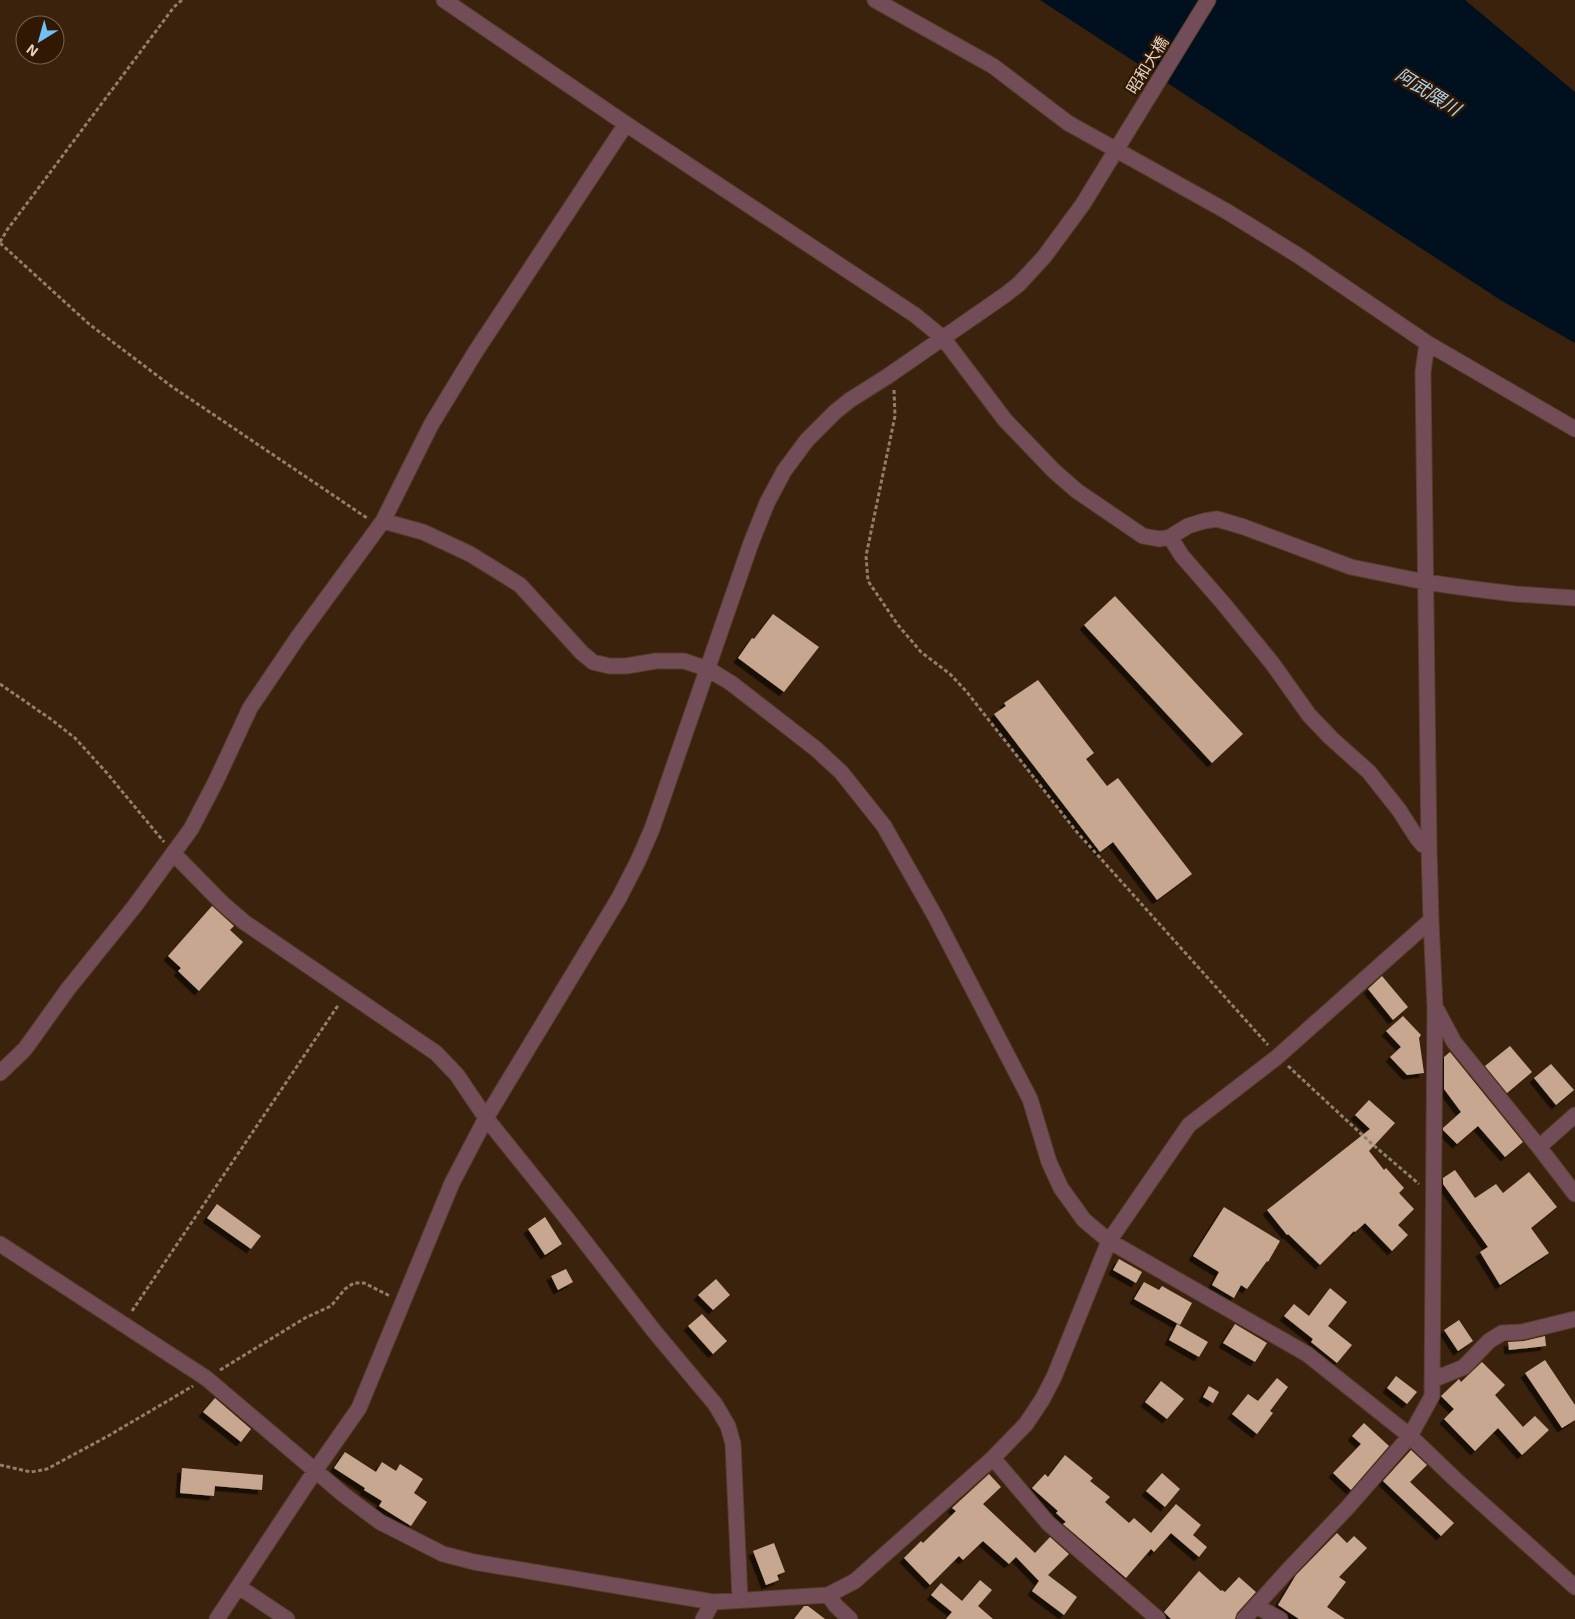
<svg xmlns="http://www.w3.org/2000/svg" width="1575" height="1619" viewBox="0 0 1575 1619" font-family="'Exo 2','Noto Sans JP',sans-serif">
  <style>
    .water { fill: #00101f }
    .building { fill: #c7a78f; filter: url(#shadow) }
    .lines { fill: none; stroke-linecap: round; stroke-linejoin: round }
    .minor-casing { stroke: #553e2a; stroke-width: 17 }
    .path { stroke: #927e6d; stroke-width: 3; stroke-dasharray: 4 2.5; stroke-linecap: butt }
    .minor { stroke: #724d58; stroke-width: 15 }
    .labels { text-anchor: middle; stroke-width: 5; stroke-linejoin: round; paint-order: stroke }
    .street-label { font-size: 16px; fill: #e4d4c7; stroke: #301803 }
    .water-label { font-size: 18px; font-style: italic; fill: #aed5f2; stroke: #301803 }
  </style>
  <defs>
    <filter id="shadow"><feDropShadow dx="-4.5" dy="4.5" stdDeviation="0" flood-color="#0009"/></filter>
  </defs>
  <rect width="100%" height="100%" fill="#3a220c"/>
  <path class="water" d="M1040,0H1465L1575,92V343L1502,301Z"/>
  <path class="building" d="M1115,596L1243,734L1212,763L1084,625Z
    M773,614L819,647L784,692L738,658L752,638L754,639Z
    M1038,680L1094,753L1086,759L1107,786L1118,778L1192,874L1157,900L1113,842L1100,852L994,714L1006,706L1004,703Z
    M212,906L234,926L230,930L243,942L199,991L178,971L181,968L168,956Z
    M1382,976L1408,1007L1393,1020L1368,989Z
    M1403,1016L1421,1035L1419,1038L1424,1073L1407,1075L1390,1057L1401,1047L1386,1031Z
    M1510,1046L1532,1072L1507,1093L1485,1066Z
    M1450,1052L1523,1142L1505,1157L1478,1126L1457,1144L1443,1130V1128L1461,1112L1444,1089V1057Z
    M1551,1064L1574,1090L1556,1105L1534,1078Z
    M1369,1100L1395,1123L1369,1151L1384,1170L1386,1168L1404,1188L1399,1193L1414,1209L1398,1225L1408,1235L1392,1251L1365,1223L1355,1232L1354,1231L1320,1265L1288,1234L1287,1235L1267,1210L1370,1129L1355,1115Z
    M1455,1170L1475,1198L1496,1184L1503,1193L1529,1172L1557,1207L1531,1228L1549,1253L1500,1285L1480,1252L1488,1247L1443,1184V1178Z
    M217,1204L261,1236L251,1249L207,1218Z
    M1224,1207L1280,1241L1268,1262L1267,1261L1247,1289L1241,1285L1234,1298L1212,1285L1219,1272L1193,1256Z
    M545,1217L562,1244L545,1255L528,1229Z
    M1119,1259L1142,1272L1136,1283L1113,1270Z
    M566,1269L573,1282L558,1290L551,1276Z
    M716,1279L730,1295L713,1310L698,1295Z
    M1144,1282L1159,1290L1162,1286L1192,1303L1180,1325L1134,1299Z
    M1330,1288L1347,1302L1328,1326L1352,1345L1337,1363L1311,1342L1313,1339L1284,1316L1294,1304L1309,1316Z
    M702,1314L727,1341L713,1354L688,1326Z
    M1459,1320L1473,1341L1458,1351L1444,1330Z
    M1177,1324L1208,1342L1199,1357L1169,1340Z
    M1235,1324L1267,1343L1255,1362L1223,1343Z
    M1545,1336L1546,1346L1509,1350L1508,1342L1524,1341Z
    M1545,1360L1575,1405V1420L1562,1428L1525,1373Z
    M1482,1362L1505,1385L1495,1395L1523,1427L1535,1416L1549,1430L1522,1455L1498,1428L1475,1451L1444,1419L1454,1409L1441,1396L1459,1379L1461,1382Z
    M1396,1376L1417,1392L1407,1404L1387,1388Z
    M1277,1378L1288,1387L1270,1411L1273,1413L1257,1434L1232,1414L1248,1394L1258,1401Z
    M1161,1381L1184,1399L1167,1419L1145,1402Z
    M1209,1386L1219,1392L1213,1403L1203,1397Z
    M215,1398L251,1429L241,1442L203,1412Z
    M1364,1423L1389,1446L1351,1490L1333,1473L1361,1444L1352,1436Z
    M1411,1450L1427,1465L1410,1482L1454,1523L1441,1536L1383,1481Z
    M345,1452L376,1472L382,1462L396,1471L400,1464L423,1479L414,1493L427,1502L411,1526L379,1506L382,1501L364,1490L365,1488L334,1468Z
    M1065,1455L1093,1478L1090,1481L1110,1497L1105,1502L1129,1523L1134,1518L1151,1533L1176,1504L1201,1525L1193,1535L1207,1547L1199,1557L1171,1533L1154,1552L1151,1549L1126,1578L1063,1524L1066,1522L1056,1513L1058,1511L1032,1488L1045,1474L1048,1477Z
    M182,1468L263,1475L262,1490L215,1486L214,1496L180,1493Z
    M1162,1473L1180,1489L1165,1507L1146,1491Z
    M989,1474L1001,1487L983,1504L1035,1553L1050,1537L1069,1554L1048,1575L1077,1597L1064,1615L1032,1591L1039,1581L1016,1557L1009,1564L983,1541L963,1560L959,1556L930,1585L904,1558L921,1541L923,1543L956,1511L952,1508Z
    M1337,1533L1347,1543L1354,1536L1367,1548L1339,1577L1346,1582L1327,1607L1345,1619H1299L1278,1605L1296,1575Z
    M774,1543L785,1572L777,1575L779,1580L766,1585L753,1551Z
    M1199,1571L1221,1591L1222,1590L1225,1592L1239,1577L1256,1592L1237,1613L1235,1619H1171L1164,1612Z
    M980,1580L992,1590L978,1606L993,1619H946L952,1612L931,1595L941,1583L962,1601Z
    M804,1606H808L825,1619H794Z"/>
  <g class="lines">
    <g class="minor-casing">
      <path id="minor" d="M444,0L626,124L915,315L943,338L1005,420L1054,471L1077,491L1143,536L1160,539L1170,537L1188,526L1204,521L1217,519L1244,527L1351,567L1425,582L1474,589L1515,594L1575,598
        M875,0L993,66L1068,123L1226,211L1299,256L1427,343L1575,429
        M383,521L423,532L470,554L520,585L582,653L593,662L609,666H626L656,661H684L708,669L731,683L816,749L841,772L884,826L935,916L1030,1099L1049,1162L1061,1188L1084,1220L1109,1241L1189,1125L1276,1058L1431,920
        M1170,537L1182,556L1223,603L1272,663L1309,715L1331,738L1369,772L1399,810L1417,838L1423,845L1429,848
        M174,854L222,903L244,922L436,1053L457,1075L486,1118L568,1220L654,1331L715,1404L728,1426L733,1444L740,1600
        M1437,1010L1454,1042L1539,1147L1575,1194
        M0,1073L25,1049L68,989L134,907L191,829L216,781L250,708L298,637L383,521L431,425L476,351L626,124
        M1539,1147L1575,1115
        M0,1244L206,1378L344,1495L380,1522L443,1554L474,1562L713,1602L828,1595L855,1581L993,1458L1026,1424L1042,1400L1054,1377L1109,1241L1307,1354L1410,1436L1457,1481L1575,1587
        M1432,1380L1464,1367L1489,1341L1502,1333L1522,1332L1575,1319
        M993,1458L1048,1523L1158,1619
        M239,1587L287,1619
        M828,1595L836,1606L850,1619
        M1256,1606L1280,1619
        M217,1619L315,1471L359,1408L452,1183L486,1118L619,898L638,861L652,829L751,543L767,503L784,471L807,440L835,412L850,400L888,376L1005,295L1019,284L1044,257L1083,204L1208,0
        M703,1619L713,1602
        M1244,1619L1290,1568L1348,1507L1410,1436L1432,1396L1435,1007L1431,920L1429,848L1423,372L1427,343"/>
    </g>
    <path class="path" d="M0,242L7,230L174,7L182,0
      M0,243L89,324L171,386L367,518
      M894,390L895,416L866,556L868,581L898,625L921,652L950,674L966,691L1076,831L1268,1045
      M0,684L52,720L75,738L106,772L164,842
      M1288,1066L1371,1143L1419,1184
      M132,1311L339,1004
      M220,1370L305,1318L331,1306L345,1289L354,1283H364L390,1296
      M0,1465L31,1472L47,1469L108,1436L193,1386"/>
    <use href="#minor" class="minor"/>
  </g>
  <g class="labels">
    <g class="street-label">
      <text transform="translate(1147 65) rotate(-58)" y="6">昭和大橋</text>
    </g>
    <g class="water-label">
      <text transform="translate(1428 92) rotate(32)" y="6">阿武隈川</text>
    </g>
  </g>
  <g transform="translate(40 40) rotate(217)"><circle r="24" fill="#301803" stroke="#786351"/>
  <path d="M0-4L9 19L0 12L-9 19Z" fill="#72c1f5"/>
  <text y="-8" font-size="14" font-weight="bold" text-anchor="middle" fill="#e4d4c7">N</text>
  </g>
</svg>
